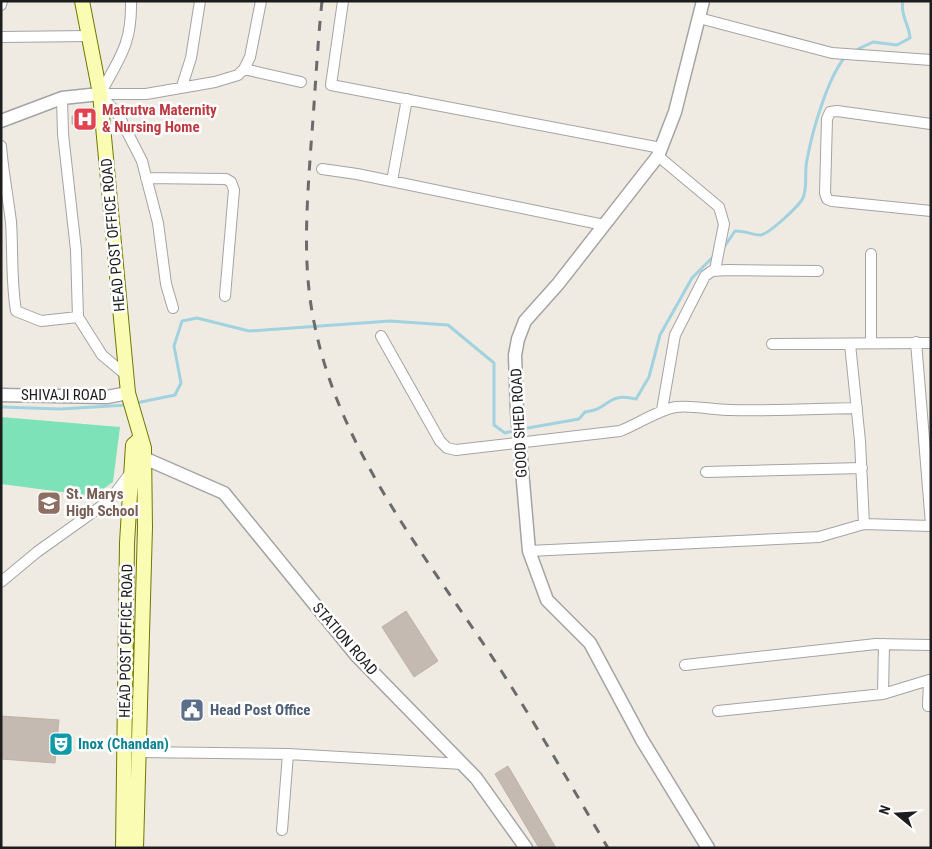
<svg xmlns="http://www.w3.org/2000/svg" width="932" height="849" viewBox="0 0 932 849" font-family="'Roboto Condensed',sans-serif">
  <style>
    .pitch { fill: #7de2b8 }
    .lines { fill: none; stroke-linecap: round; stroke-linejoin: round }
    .stream { stroke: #a1d2df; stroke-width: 3 }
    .building { fill: #c4bab2; stroke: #c1b0a5 }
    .minor-casing { stroke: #a4a4a4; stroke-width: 12 }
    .tertiary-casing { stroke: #a4a4a4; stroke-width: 15 }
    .secondary-casing { stroke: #6f7900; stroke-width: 16 }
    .minor { stroke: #fff; stroke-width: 10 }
    .tertiary { stroke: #fff; stroke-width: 12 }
    .secondary { stroke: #fafcb4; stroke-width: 14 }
    .rail { stroke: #6b6b6b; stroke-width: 3; stroke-dasharray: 10 10; stroke-linecap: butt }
    .labels { text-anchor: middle; stroke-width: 5; stroke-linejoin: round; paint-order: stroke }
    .health-label { font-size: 15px; font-weight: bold; fill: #be3a42; stroke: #fff; text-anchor: start }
    .street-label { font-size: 15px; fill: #1d1d1d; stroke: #fff }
    .education-label { font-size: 15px; font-weight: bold; fill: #785e54; stroke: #fff; text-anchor: start }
    .service-label { font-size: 15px; font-weight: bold; fill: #4e5e75; stroke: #fff; text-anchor: start }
    .culture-label { font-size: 15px; font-weight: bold; fill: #0d838f; stroke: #fff; text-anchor: start }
  </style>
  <rect width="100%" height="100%" fill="#efebe3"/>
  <path class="pitch" d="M1,417L120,427L113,482L93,496L1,484Z"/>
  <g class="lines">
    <path class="stream" d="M854,51L873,42L897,45L910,38C909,25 900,14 903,1
      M722,250L735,231C744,230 754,236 761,235C770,233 799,206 803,198C808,187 804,171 807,160C812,132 827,79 845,57
      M136,403L175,395L181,383L174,346L182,321L197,318L249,331L390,321L448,325L494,363V425L505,433L516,430
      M1,407L60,409L127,405
      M522,429L579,419L585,412C611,409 606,392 636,399L649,377L660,335L692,278L715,255"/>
  </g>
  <path class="building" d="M72,116H93L94,124H72Z
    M406,611L438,661L414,677L382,627Z
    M1,716L59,720L55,763L1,759Z
    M508,766L556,848H539L495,774Z"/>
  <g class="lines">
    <g class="minor-casing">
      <path id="minor" d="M343,1L331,85L661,148
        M1,5L2,1
        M699,18L832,53L931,60
        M1,37L90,36
        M244,69L301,82
        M182,86L191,58L200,1
        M100,94L119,116L142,161L158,223L166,284L173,308
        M100,94H146L215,82L238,75L244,69L250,57L261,1
        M100,94C120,57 132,44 131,1
        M931,124L837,111L830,112L827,119L825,193L827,199L832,201L931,211
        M1,146C3,172 8,197 11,222C13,252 11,281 16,311L41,321L78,317L76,250L63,134L62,98
        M658,156L719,207L724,224L715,270
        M322,169L357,174L604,225
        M146,178L226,179L231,182L234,190L225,296
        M392,181L407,99
        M78,317L102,355L126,375
        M381,336L440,441L447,448L456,450L620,431C636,425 660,409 676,407C694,405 712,410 730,410C772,411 815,409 857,408
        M871,342V254
        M916,342L931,524
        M772,344L931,343
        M850,344L860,441L864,524
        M662,410L675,335L705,276L712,271L728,270L818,271
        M706,472L862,468
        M529,551L819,537L864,524L931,526
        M1,582L37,552L110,500L131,472
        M685,665L876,644L931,645
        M883,694L929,680L928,706H931
        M718,711L883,694L884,644
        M137,752L288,754L282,830
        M288,754L463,764"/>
    </g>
    <g class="tertiary-casing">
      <path id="tertiary" d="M703,1L675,112L658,156L558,284L525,321L518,339L515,355L517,412L529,551L547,600L590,643L642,740L708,848
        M1,121L62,98L100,94
        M1,395L107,397L128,393
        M144,458L224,493L356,655L476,778L526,848"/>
    </g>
    <g class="secondary-casing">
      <path id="secondary" d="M82,1L100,94L128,393L144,448L145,527L136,848
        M123,848L127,543L133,445L141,438"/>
    </g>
    <use href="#minor" class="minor"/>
    <use href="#tertiary" class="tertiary"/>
    <use href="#secondary" class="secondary"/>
    <path class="rail" d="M322,1C317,49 315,97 311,145C307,204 302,264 314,322C340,455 431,562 502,672C539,730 573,789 608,848"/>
  </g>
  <defs>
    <g id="hospital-square" transform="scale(1.25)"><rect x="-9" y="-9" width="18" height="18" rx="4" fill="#e0444e" stroke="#fff"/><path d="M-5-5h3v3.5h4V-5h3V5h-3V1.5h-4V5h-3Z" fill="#fff"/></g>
    <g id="school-square" transform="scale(1.25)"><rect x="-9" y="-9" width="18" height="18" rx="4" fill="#8d6e63" stroke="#fff"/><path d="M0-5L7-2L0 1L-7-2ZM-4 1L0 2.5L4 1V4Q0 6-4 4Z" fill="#fff"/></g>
    <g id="civic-square" transform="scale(1.25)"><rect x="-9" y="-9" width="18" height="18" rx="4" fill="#5c6f8a" stroke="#fff"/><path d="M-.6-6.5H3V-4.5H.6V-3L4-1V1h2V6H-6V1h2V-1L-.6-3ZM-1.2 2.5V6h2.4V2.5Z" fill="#fff"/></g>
    <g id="theatre-square" transform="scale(1.25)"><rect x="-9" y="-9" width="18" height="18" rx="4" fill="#0f9aa8" stroke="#fff"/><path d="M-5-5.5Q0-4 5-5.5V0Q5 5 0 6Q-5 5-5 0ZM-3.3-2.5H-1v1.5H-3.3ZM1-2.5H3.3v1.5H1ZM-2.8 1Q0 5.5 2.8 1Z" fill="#fff"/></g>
  </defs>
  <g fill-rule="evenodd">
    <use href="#hospital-square" x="85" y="119"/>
    <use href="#school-square" x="49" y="503"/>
    <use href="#civic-square" x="192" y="710"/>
    <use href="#theatre-square" x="61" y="744"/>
  </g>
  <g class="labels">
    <g class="health-label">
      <text x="102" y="115">Matrutva Maternity<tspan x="102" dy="17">&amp; Nursing Home</tspan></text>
    </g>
    <g class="street-label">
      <text transform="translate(113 235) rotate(-95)" y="5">HEAD POST OFFICE ROAD</text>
      <text x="64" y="400">SHIVAJI ROAD</text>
      <text transform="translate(519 423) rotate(-93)" y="5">GOOD SHED ROAD</text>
      <text transform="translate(345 639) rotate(49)" y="5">STATION ROAD</text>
      <text transform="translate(126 641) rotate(-89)" y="5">HEAD POST OFFICE ROAD</text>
    </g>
    <g class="education-label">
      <text x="66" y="499">St. Marys<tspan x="66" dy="17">High School</tspan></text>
    </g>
    <g class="service-label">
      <text x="210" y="715">Head Post Office</text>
    </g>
    <g class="culture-label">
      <text x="78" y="749">Inox (Chandan)</text>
    </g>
  </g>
  <rect width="932" height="849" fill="none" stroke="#1d1d1d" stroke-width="5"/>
  <g transform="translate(897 814) rotate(288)" stroke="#ffffff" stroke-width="4" paint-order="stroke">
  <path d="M0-4L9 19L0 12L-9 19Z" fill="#1d1d1d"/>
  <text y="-8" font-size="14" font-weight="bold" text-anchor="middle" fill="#1d1d1d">N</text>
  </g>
</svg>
